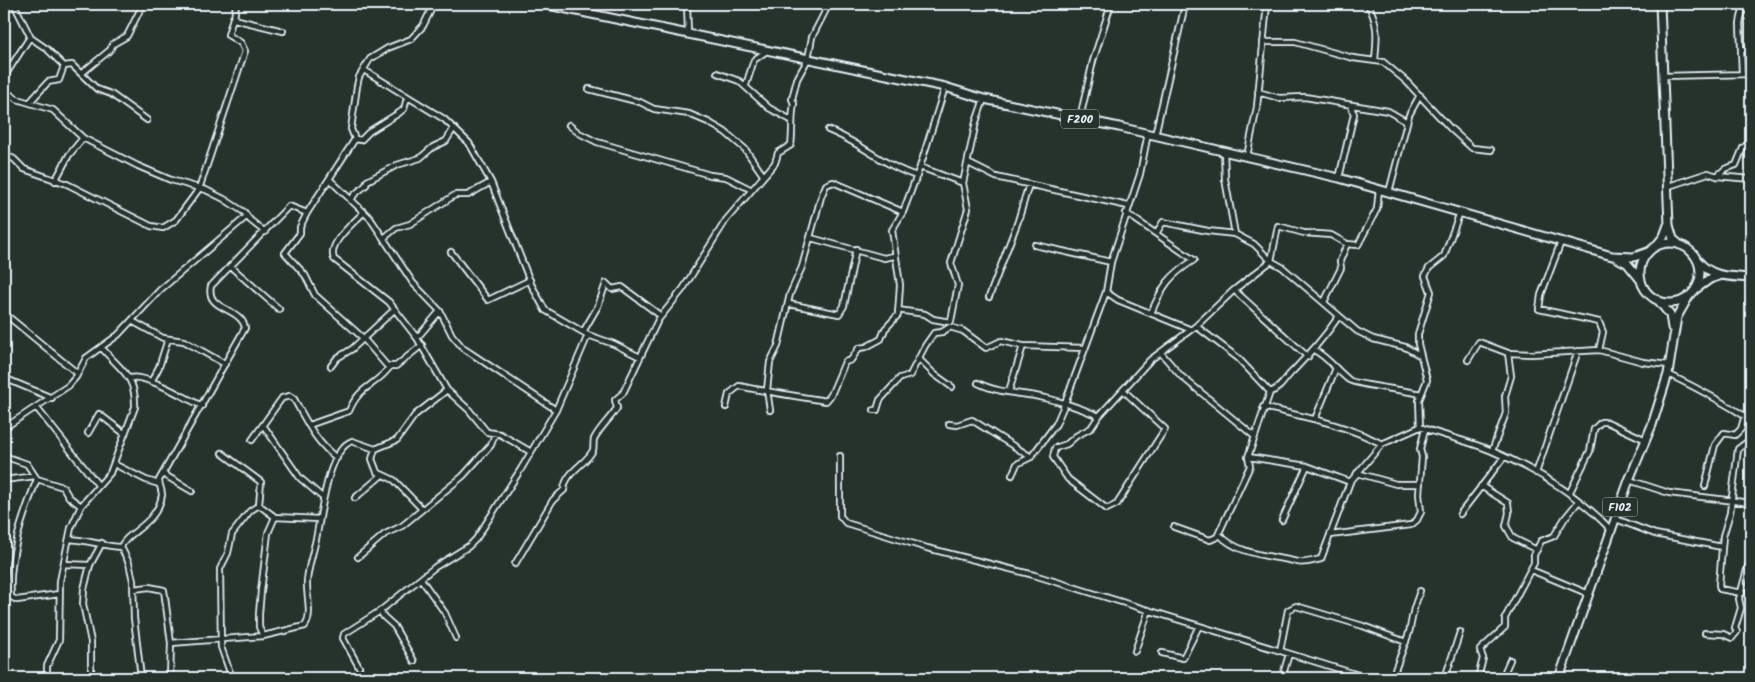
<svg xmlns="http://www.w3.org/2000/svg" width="1755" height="682" viewBox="0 0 1755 682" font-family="Kalam,sans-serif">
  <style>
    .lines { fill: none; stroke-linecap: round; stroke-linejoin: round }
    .minor-casing { stroke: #e8f1f8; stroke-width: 8 }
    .primary-casing { stroke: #e8f1f8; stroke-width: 11 }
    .minor { stroke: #26332d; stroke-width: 4.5 }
    .primary { stroke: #26332d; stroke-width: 7 }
    .labels { text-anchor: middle; stroke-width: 4; stroke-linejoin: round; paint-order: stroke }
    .shield { fill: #26332d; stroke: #aeb8bb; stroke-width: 1 }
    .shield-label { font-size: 12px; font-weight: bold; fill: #e8f1f8 }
  </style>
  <rect width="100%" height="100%" fill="#26332d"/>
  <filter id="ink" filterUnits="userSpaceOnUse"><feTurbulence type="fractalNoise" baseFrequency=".02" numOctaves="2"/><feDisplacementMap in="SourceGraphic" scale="10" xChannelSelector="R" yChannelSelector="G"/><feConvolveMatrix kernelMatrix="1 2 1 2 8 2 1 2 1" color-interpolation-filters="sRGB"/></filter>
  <g filter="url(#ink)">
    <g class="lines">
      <g class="minor-casing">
        <path id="minor" d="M14,4L31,38L47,49L64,66
          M236,4L234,19L283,31
          M687,4L688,33
          M928,4H930
          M1368,4C1379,26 1377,36 1375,60
          M1263,42H1295L1353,58L1383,62L1406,81L1450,128L1472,148L1491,150
          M1742,50L1751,48
          M364,70L444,119L469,143L491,182L531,284L545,310L588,335L614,344L640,357
          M82,73L110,50L113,44L127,36L143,4
          M717,73L739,81L769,108L791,120
          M1742,74L1740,23L1744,4
          M1663,76L1751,74
          M4,77L30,37
          M746,85L754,60L768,50
          M589,89L640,102L654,109L689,114L708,122L725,132L745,149L763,175
          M4,91L17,99L53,110L83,138L138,166L171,180L206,190L224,199L244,212L250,220L265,232
          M1258,92L1279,98L1305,97L1388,111L1407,122
          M30,102L48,82L59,80L64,66L72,65L97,89L111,94L147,120
          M1080,118L1093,61L1111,4
          M569,125L579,133L597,142L710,175L726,177L752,190
          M1751,127V128
          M828,130C860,142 884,166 917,176
          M1155,135L1184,9
          M355,139L307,213L300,227V233L285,253L305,275L315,295L363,338L387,366H396L422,345
          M355,139L351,129L357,86L359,77L370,59L388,48L411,39L423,26L434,4
          M355,139L361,140L370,131L399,113L404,109L407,98
          M1224,150L1225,179L1235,234
          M4,154L14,159L24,169L67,184L151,226L163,228L176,220L199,189L245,51L241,43L228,35L233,18
          M1247,156L1257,107L1267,4
          M968,163L996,177L1128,206
          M920,167L963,183
          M1717,176L1725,169L1736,165L1743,148L1751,141
          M1339,178L1354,114L1350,105
          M330,180L370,218L413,283L440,311L452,335L463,348L556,410
          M55,181L69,155L83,138
          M1669,186L1708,173L1717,176L1751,179
          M1389,192L1409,115L1420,95
          M351,201L354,195L366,185L367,181L397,165L420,158L433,147L446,141L454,128
          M364,212C354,223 327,243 334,259L389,302L417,338L447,390L469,410L487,432L500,434L531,452
          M1126,213L1194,260C1169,276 1163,285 1151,313
          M1157,232L1163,222L1208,231L1235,234L1254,244L1271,261L1282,267L1357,331L1373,339L1405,347L1421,356
          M384,238L396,228L410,224L455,195H468L491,182
          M811,238L884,258L894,256
          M1561,242L1541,295L1539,309L1599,322L1603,332L1599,350
          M1035,245L1111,262
          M451,252L488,300L530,280
          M230,266L279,309
          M1234,290L1308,357
          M1106,292L1118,300L1189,329
          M989,297L1018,221L1029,184
          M1324,302L1341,268L1340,261L1347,244L1358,245L1377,209L1379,189
          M789,304L839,314L844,306L856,249
          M898,310L925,314L933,319L950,322
          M10,318L77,373
          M132,321L163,338L184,341L225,364
          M951,321L958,285L951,263L968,209L963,183L976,122L984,99
          M1196,326L1238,358L1270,392
          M583,332L598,306L606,283L612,289L622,287L661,316
          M417,338L440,311
          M1314,350C1329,358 1336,370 1349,380C1353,384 1409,391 1421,394
          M1161,353L1181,376L1254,436
          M919,359L934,374L952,387
          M1468,360L1479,342L1508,353L1532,354L1599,350L1643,362L1669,365
          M331,366L337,358L352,349L394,310
          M1668,374C1697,388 1725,403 1751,420
          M4,378L52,398
          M131,378C146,374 187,399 202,406
          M151,382L159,367L168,339
          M978,383C996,392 1016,393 1035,396C1058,400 1078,407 1099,416
          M1123,390L1165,429L1117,504L1107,509L1068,479L1053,457L1055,448L1067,444L1076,436L1091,428L1099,416L1150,360L1196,326L1234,290L1271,261L1278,226L1304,233L1331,235L1347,244
          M1009,391L1023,346
          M726,407L729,394L739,386C767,392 797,396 826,401L831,395L845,362L851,360L859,348L866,347L881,339L885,329L898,315L900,285L892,230L903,212L920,167L945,87
          M1263,407C1304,417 1345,424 1382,444
          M770,410L767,390L770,362L778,346L790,294L802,267L821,197L826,185L833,182L903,212
          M874,410H877L880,400L900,378L910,375L925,346L934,333L942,332L950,327L963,331L986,348L1001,341L1023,346L1085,348
          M1315,419L1336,368
          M949,424L957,425L972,420L1031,457
          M263,425L300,478L322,497
          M309,425L349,411C360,385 373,388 389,368
          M1420,427L1419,400L1427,380L1418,344V334L1431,292L1425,276L1429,268L1444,256L1460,212
          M1420,427C1444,436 1468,441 1492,451C1537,470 1579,495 1612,531
          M4,428L36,407
          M88,433L99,414L125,434
          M252,440L282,398L290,396L294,399C307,422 316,443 337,458
          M375,449L372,459L377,472L394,480L421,508
          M1492,451L1506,413L1505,396L1511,376L1508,353
          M222,453L261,482L259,505L275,517L319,519
          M4,456L27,464L37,479L63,487L69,497L81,506
          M840,456V516L846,523L927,548L1034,575L1368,678
          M1248,457L1307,466L1350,482
          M114,464L146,480L159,484
          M1357,473L1396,484H1420
          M1536,473L1578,351
          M163,474L192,491
          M1012,475L1017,464L1031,457L1056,424L1065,403L1106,292L1111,262L1140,174L1148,133
          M37,479C23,516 8,556 11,597L17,600L59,594
          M4,480L35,476
          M1629,480L1669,493L1751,503
          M98,485L36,407L68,386L76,377L86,358L118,335L160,290L246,217
          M1481,486L1508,503L1509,513L1506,526L1513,538L1537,550
          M1705,486L1715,445L1724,433L1735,435L1741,429L1745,415
          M1570,492L1590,451L1594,429L1601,422H1607L1646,440
          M355,498L382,475
          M1460,514L1504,457
          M1616,519L1655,534L1722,547
          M1282,520L1307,466
          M1174,527L1210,540L1217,537L1250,466L1248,457L1270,392C1281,389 1285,378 1293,371C1310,353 1325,337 1339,316
          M1219,534C1237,555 1273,556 1298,562C1304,564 1315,560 1321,559L1350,482L1382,444L1420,427
          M1330,535L1411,525L1417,520L1421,512L1419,494L1422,457L1420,449L1425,429
          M69,539C88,540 103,546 121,547
          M358,557L385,534L402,526L463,476L491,445L495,434
          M64,564L90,565
          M515,564L553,500L564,490C565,471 587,464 593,450C594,447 593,442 594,439C600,427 610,419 617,408L615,400L623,393L658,320L683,289L726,220L775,163L778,153L791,145C793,131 791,118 794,104L792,99L797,79L808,59L812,37L829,4
          M1531,570L1589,594
          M421,579L445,613L456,638
          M134,589L149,587L164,590L171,643L263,636L305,626C313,615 306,594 307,581C308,567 313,553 316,539C321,517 327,450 352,441L375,449L397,440L415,415L447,390
          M1742,593L1720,589L1719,585L1723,536L1730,513L1738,449L1751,439
          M380,611L384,617L394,626L414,661
          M1705,633L1723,634L1732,638L1737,632L1735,628L1741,608L1739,599L1751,555
          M263,636L259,627V614L261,591L268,533L275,517
          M1135,651L1149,610
          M1280,651L1288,610L1296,606L1363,626L1406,642
          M1162,653L1183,658L1199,626
          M359,667L343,638L344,634L380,611L435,567L469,546L476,539L521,469L556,410L588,335
          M47,678V666L59,640L60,581L71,528L81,506L110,473L135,407C136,375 120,370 102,348
          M91,678V642L83,604L84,589L90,565L102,543
          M141,678L134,618L133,581L129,563L121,547C126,532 157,525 162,495C162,490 159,485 159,480L245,328C242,307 205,311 211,286L289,206L307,213
          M170,678L171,643
          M232,678L221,647L220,569L228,553L232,534L250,511L259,505
          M1282,678L1289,654
          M1392,678L1409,633L1414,608L1420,591
          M1445,678L1460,632
          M1478,678L1483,658L1480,650L1505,627V618L1534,563V555L1541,541L1554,536L1565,518L1579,501
          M1502,678L1510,660"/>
      </g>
      <g class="primary-casing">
        <path id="primary" d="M543,4L945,87L984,99L1119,127L1339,178L1612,256L1634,257L1648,252
          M1660,4L1669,225L1673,239L1680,245
          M1640 273a30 30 0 1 1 60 0a30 30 0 1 1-60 0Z
          M1656,246L1664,236L1668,225
          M1615,257L1627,263L1640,279
          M1699,262C1712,278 1732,276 1751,278
          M1696,289L1710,279L1722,275
          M1658,300L1670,315L1672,328
          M1559,678L1629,480L1652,425L1668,374L1677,317L1689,296"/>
      </g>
      <use href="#minor" class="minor"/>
      <use href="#primary" class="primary"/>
    </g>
  </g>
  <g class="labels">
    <g class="shield">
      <rect x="1061" y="109.5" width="38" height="19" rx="4"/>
      <rect x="1602.5" y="497.5" width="35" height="19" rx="4"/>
    </g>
    <g class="shield-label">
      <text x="1080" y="123">F200</text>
      <text x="1620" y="511">F102</text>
    </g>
  </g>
  <rect width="1755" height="682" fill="none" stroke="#26332d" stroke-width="20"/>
  <rect x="10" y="10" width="1735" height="662" fill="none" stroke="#e8f1f8" stroke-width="2" filter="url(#ink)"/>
</svg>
